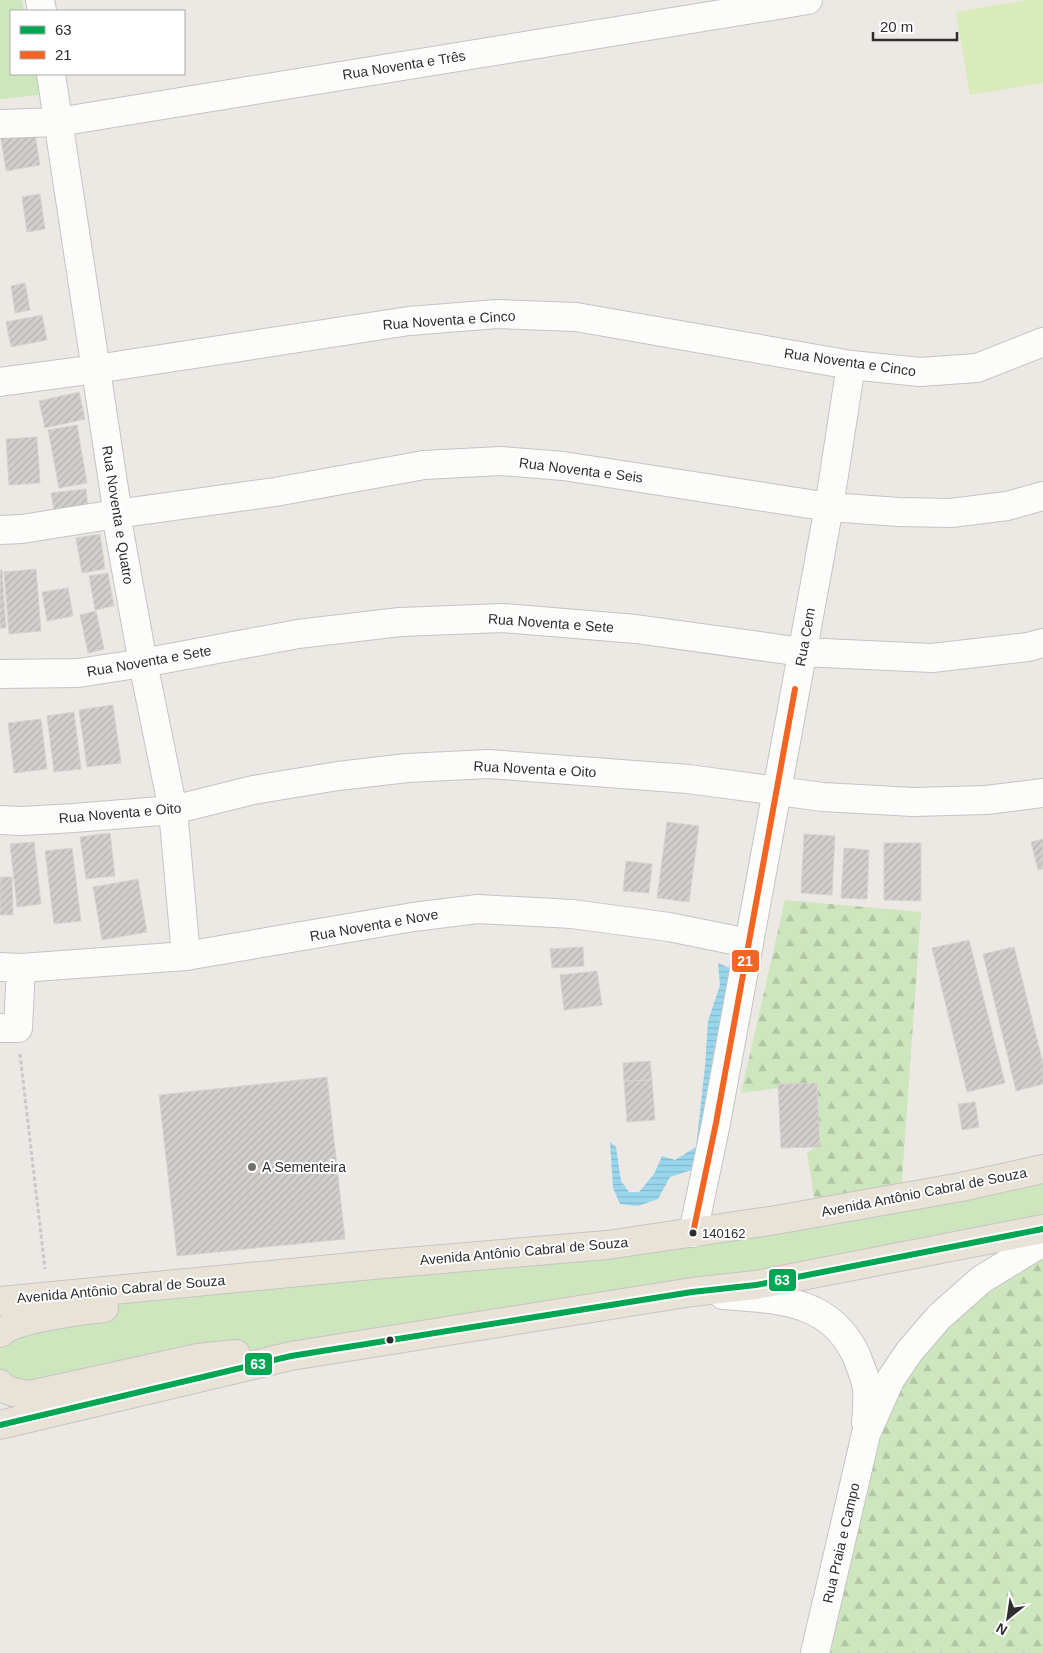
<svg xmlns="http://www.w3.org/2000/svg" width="1043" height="1653" viewBox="0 0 1043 1653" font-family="Helvetica,sans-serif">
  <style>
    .grass { fill: #cee6be }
    .forest { fill: url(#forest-firs) }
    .pitch { fill: #d9eabb }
    .water { fill: url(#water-rules) }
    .building { fill: url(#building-hatch); stroke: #d7d4d0 }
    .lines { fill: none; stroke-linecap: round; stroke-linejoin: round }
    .minor-casing { stroke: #c5c4c5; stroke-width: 30 }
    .tertiary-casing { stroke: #c5c4c5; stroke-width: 30 }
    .trunk-casing { stroke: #c6c5c4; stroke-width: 30 }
    .path { stroke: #c9c9c8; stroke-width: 3; stroke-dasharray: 4 2.5; stroke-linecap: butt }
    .minor { stroke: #fcfcfb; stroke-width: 28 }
    .tertiary { stroke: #fcfcfb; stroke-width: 28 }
    .trunk { stroke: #e9e2d6; stroke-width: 28 }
    .bus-1-casing { stroke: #fff; stroke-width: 10 }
    .bus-2-casing { stroke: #fff; stroke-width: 10 }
    .bus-1 { stroke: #00a651; stroke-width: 6 }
    .bus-2 { stroke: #f26522; stroke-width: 6 }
    .poi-dot { fill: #706f6e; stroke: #fff; stroke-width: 2 }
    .bus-dot { fill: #2e2e2e; stroke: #fff; stroke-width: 2 }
    .labels { text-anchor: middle; stroke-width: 4; stroke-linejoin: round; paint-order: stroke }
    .bus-label { font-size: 13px; fill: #2e2e2e; stroke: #fff; text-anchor: start }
    .street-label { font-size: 14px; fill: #2e2e2e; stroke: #fff }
    .poi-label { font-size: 14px; fill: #2e2e2e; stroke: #fff; text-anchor: start }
    .line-badge { stroke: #fff; stroke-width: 2 }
    .badge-label { font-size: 14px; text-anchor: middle; font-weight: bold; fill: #fff }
  </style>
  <defs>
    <pattern id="forest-firs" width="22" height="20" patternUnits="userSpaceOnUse" patternTransform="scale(1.25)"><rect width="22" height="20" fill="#cee6be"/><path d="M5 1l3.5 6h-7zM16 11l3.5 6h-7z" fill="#b1c6a4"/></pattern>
    <pattern id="water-rules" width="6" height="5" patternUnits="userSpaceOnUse" patternTransform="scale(1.25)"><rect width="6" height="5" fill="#99d6ec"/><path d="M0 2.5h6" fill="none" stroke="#84b8cb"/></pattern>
    <pattern id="building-hatch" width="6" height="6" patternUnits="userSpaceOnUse" patternTransform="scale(1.25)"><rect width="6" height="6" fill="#d1cecb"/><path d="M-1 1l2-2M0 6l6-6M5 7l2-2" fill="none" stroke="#b4b1af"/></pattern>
  </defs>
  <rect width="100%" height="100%" fill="#ece8e4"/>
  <path class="grass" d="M0,0H22L24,11H11V74H36L40,95L0,99Z
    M1043,1163V1227L0,1392V1332L99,1306L777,1219Z"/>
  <path class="forest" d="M785,900L921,912L901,1193L816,1210L807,1152L820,1146L817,1083L741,1093Z
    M1043,1250V1653H818L865,1442L937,1324Z"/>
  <path class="pitch" d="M1027,0H1043V83L970,95L956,12Z"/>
  <path class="water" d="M718,963L730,968L714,1051L695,1169L670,1177L658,1199L638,1206L620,1204L613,1188L610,1142L616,1147L621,1181L629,1192H639L654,1174L662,1156L675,1160L696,1147L705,1067L708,1021L720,985Z"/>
  <path class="building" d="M35,134L40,165L6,171L1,139Z
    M40,194L45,229L27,232L22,197Z
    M25,283L30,310L15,313L11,286Z
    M42,315L47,340L11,347L6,322Z
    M79,392L85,419L45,428L39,401Z
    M77,425L87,483L59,488L48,430Z
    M37,437L40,483L9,485L6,439Z
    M86,489L88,508L54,512L51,493Z
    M100,534L105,569L82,573L76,538Z
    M36,569L41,631L9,634L4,572Z
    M0,570H2L6,628H0Z
    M108,573L114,606L95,610L89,576Z
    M68,588L73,616L47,621L42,592Z
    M96,611L104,649L88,653L80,615Z
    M113,705L121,763L87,767L79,710Z
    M74,712L81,769L54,772L47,716Z
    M41,719L47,769L14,773L8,723Z
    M667,822L699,826L689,902L657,898Z
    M110,833L115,876L86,879L80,837Z
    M804,834L835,836L832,895L801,893Z
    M1043,839V869L1038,870L1031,842Z
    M34,842L41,904L17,907L10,844Z
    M884,843H921V901L884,900Z
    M72,848L81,921L54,924L45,851Z
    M844,848L869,850L867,899L841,898Z
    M626,861L652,864L649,893L623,891Z
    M0,877H12L13,915H0Z
    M138,879L147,932L102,940L93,887Z
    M969,940L1005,1083L967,1092L932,948Z
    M583,947L584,966L552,968L550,949Z
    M1014,947L1043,1063V1084L1016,1091L983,954Z
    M597,971L602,1005L564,1010L560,975Z
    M650,1061L652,1080L624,1081L623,1063Z
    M327,1077L345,1239L177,1256L159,1095Z
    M652,1080L655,1120L627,1122L624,1081Z
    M817,1083L820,1147L781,1148L778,1084Z
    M975,1102L979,1127L962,1130L958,1104Z"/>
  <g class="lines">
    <g class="minor-casing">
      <path id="minor" d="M58,122L808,0
        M0,530L22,529L116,514L275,492L424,465L501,461L563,466L829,507L899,512L951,513L1007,506L1043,496
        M0,674L78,673L143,663L298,634L400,622L503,618L636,629L802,652L932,658L1028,647L1043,643
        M0,820L22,821L74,818L173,810L253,790L338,776L407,768L489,764L688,779L823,797L913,802L986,800L1043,793
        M186,956L413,917L478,909L572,914L669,927L748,943
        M0,1028H18L21,968
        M723,1295C777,1299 830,1299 856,1355C860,1365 865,1377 867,1388C868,1399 867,1411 866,1422
        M815,1653L866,1434L890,1380L909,1352L939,1317L982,1279L1043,1242"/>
    </g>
    <g class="tertiary-casing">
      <path id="tertiary" d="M40,0L42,11
        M0,124L58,122
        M0,382L96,369L409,321L497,314L576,317L851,365L920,372L977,368L1043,342
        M0,967L21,968L186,956L173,810L143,663L116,514V502L51,74
        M693,1233L716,1123L829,507L851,365"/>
    </g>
    <g class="trunk-casing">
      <path id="trunk" d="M0,1301L383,1264L607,1245L776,1220L961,1187L1043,1169
        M0,1333C14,1319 82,1310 104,1308
        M0,1384C7,1393 19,1393 30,1395L198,1358L236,1354
        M0,1425L291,1356L692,1292L756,1285L1043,1229"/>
    </g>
    <path class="path" d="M20,1054L45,1269"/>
    <use href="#minor" class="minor"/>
    <use href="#tertiary" class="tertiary"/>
    <use href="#trunk" class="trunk"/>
    <g class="bus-1-casing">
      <path id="bus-1" d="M0,1425L291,1356L692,1292L756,1285L1043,1229"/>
    </g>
    <g class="bus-2-casing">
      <path id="bus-2" d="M693,1233L716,1123L795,689"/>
    </g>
    <use href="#bus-1" class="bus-1"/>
    <use href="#bus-2" class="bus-2"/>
  </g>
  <circle class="poi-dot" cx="252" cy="1167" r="5"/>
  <g class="bus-dot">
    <circle cx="693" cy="1233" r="4.5"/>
    <circle cx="390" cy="1340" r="4.5"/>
  </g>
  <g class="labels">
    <g class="bus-label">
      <text x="702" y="1238">140162</text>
    </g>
    <g class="street-label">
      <text transform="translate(404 65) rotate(-9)" y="5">Rua Noventa e Três</text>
      <text transform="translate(449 320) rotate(-4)" y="5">Rua Noventa e Cinco</text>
      <text transform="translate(850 362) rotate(8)" y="5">Rua Noventa e Cinco</text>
      <text transform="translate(581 470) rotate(7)" y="5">Rua Noventa e Seis</text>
      <text transform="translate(118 515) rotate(81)" y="5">Rua Noventa e Quatro</text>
      <text transform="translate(551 623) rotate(4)" y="5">Rua Noventa e Sete</text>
      <text transform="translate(805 637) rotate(-80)" y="5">Rua Cem</text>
      <text transform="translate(149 661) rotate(-10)" y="5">Rua Noventa e Sete</text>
      <text transform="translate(535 769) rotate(3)" y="5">Rua Noventa e Oito</text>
      <text transform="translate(120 813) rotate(-5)" y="5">Rua Noventa e Oito</text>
      <text transform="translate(374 925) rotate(-10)" y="5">Rua Noventa e Nove</text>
      <text transform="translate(924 1192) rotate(-11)" y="5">Avenida Antônio Cabral de Souza</text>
      <text transform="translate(524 1251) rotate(-5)" y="5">Avenida Antônio Cabral de Souza</text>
      <text transform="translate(121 1289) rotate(-5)" y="5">Avenida Antônio Cabral de Souza</text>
      <text transform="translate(841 1543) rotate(-77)" y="5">Rua Praia e Campo</text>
    </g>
    <g class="poi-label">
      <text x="262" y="1172">A Sementeira</text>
    </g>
  </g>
  <g class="line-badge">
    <rect x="731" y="949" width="29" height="24" rx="5" fill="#f26522"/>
    <rect x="768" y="1268" width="29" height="24" rx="5" fill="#00a651"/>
    <rect x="244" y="1352" width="29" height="24" rx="5" fill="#00a651"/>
  </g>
  <g class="badge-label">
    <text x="745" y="966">21</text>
    <text x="782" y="1285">63</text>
    <text x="258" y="1369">63</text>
  </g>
  <rect x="10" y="10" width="175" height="65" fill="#ffffff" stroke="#ababab"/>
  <rect x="20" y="26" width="25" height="8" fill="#00a651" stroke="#ababab"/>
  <text x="55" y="35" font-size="15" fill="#2e2e2e">63</text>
  <rect x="20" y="51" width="25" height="8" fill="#f26522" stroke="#ababab"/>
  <text x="55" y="60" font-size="15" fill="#2e2e2e">21</text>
  <g transform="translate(1008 1618) rotate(210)" stroke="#ffffff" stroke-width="4" paint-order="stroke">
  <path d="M0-4L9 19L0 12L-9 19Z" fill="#2e2e2e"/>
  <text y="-8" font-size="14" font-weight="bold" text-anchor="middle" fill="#2e2e2e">N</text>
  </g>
  <path d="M873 32v8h84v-8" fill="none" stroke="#2e2e2e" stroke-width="2.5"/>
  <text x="880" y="32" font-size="15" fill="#2e2e2e" stroke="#ffffff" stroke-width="4" paint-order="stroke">20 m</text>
</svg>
